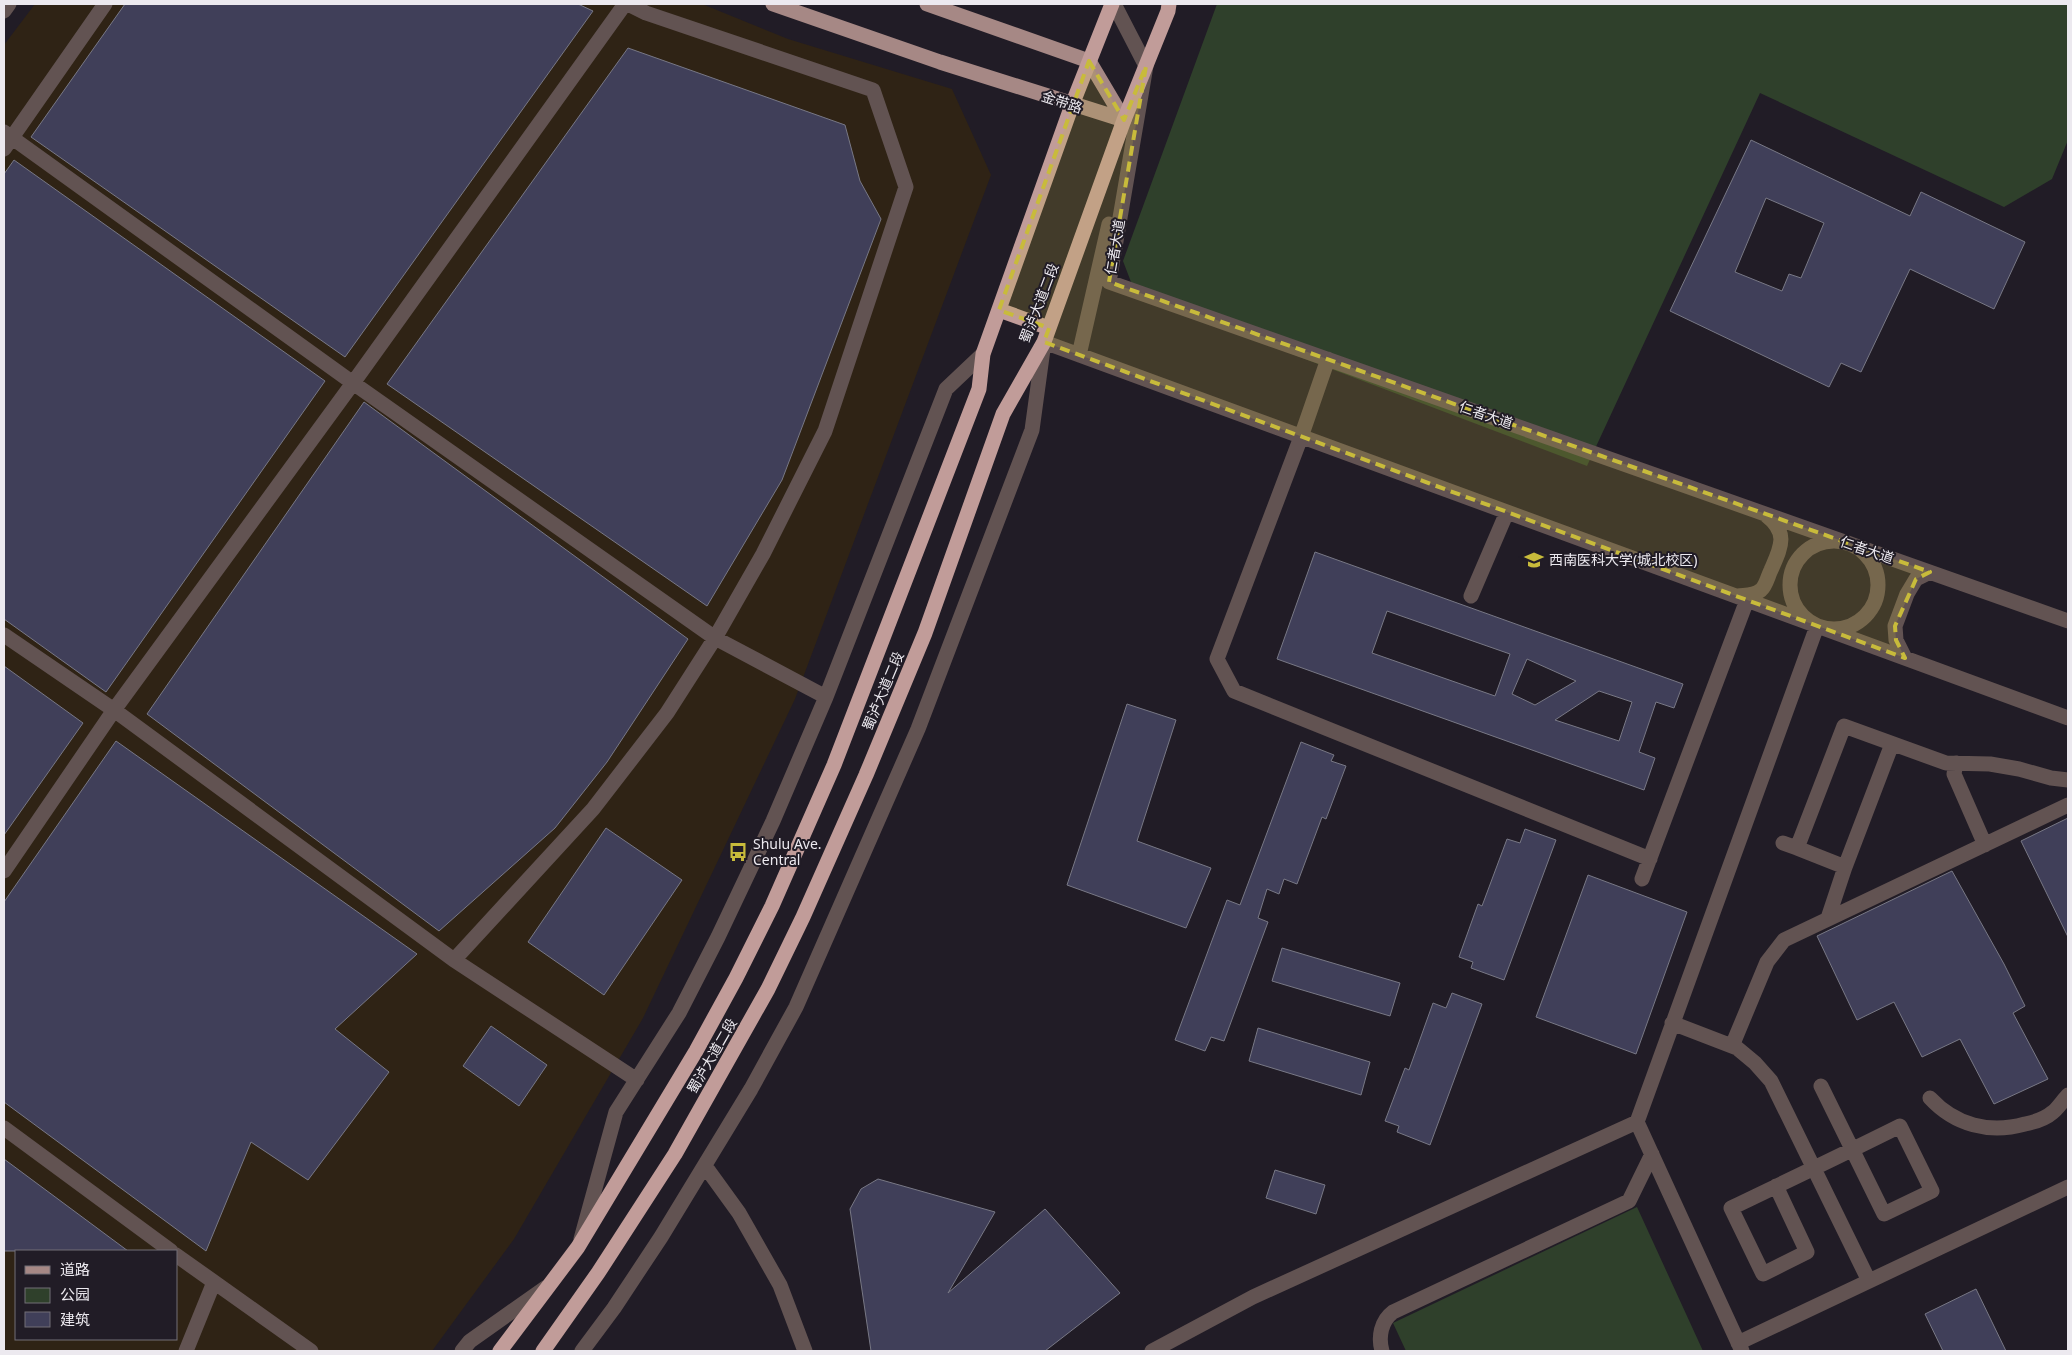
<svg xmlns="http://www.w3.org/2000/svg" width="2072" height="1355" viewBox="0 0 2072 1355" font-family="'Noto Sans','Noto Sans SC',sans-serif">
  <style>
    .commercial { fill: #2f2315; fill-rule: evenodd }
    .green { fill: #2f402b }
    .building { fill: #403f59; stroke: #787885; fill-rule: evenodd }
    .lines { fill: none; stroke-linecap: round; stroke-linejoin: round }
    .minor { stroke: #625352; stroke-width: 15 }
    .major { stroke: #a68885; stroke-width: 15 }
    .highway { stroke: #c19c99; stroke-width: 15 }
    .marked { fill: #c8bb3b; fill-opacity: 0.2; stroke: #c8bb3b; stroke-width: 4; stroke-dasharray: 10 6; stroke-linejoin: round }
    .labels { text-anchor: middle; stroke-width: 4; stroke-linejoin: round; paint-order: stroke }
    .street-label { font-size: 14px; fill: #ece9ef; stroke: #211c26 }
    .poi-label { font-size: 14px; fill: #ece9ef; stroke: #211c26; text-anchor: start }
  </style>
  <rect width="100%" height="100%" fill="#211c26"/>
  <path class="commercial" d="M35,4H702L788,39L952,89L991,175L795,699L643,1018L514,1239L432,1351H4V45ZM16,1251H176V1339H16Z"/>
  <path class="green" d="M1217,4H2068V140L2052,179L2004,207L1760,93L1587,466L1136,295L1123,261Z
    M1637,1207L1703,1351H1406L1393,1323Z"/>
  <path class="building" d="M125,4H578L593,11L345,357L31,137Z
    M628,48L845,125L860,181L881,219L782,480L707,606L387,384Z
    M1751,140L1910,216L1921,192L2025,242L1994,309L1910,269L1861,372L1841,363L1829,387L1670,311ZM1766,198L1824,223L1801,278L1789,274L1782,291L1735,272Z
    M14,160L325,381L106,692L4,619V174Z
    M364,402L688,639L607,762L555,828L439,931L147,714Z
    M1315,552L1683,684L1674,708L1656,702L1639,752L1655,758L1644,790L1277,659ZM1387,611L1510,654L1495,696L1372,653ZM1527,659L1576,681L1535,705L1512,694ZM1599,691L1632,702L1619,741L1555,720Z
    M4,666L83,723L4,835Z
    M1127,704L1176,720L1137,841L1211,868L1186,928L1067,885Z
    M116,741L417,954L335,1029L389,1072L308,1180L251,1142L206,1251L4,1102V902Z
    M1301,742L1334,755L1331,761L1346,766L1326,819L1322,817L1297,884L1284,879L1279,894L1267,889L1258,918L1268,922L1224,1041L1211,1037L1205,1051L1175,1040L1227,900L1240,905Z
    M2068,818V937L2021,841Z
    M606,828L682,880L604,995L528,942Z
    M1525,829L1556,840L1504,980L1471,968L1473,962L1459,957L1478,904L1482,906L1507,839L1520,843Z
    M1952,871L2004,964L2025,1006L2013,1013L2048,1079L1994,1104L1960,1039L1922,1057L1894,1002L1857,1020L1817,936Z
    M1588,875L1687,912L1636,1054L1536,1017Z
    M1282,948L1400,983L1390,1016L1272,981Z
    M1452,993L1482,1004L1430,1145L1397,1132L1399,1126L1385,1121L1405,1068L1409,1070L1433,1003L1446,1008Z
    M491,1026L547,1065L519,1106L463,1066Z
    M1258,1028L1370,1062L1361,1095L1249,1061Z
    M4,1159L128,1251H4Z
    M1275,1170L1325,1185L1316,1214L1266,1198Z
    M878,1179L995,1212L948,1293L1045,1209L1120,1293L1045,1351H871L850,1209L861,1189Z
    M1976,1289L2006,1351H1943L1925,1314Z"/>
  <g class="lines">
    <path class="minor" d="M1114,4L1146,66L1109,282L2068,621
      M4,11L9,4
      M4,132L353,383L715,638L826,697
      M4,149L105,4
      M1079,355L1109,224
      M1328,359L1301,437L1217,659L1234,691L1650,859
      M1790 585a44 44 0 1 1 88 0a44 44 0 1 1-88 0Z
      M1471,596L1507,512
      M1738,596C1746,595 1754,596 1761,590C1766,586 1768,576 1771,570C1781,547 1789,533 1766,515
      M4,635L114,710L454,960L637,1080
      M1905,658L1896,640L1895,626L1907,594L1916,579L1930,572
      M1892,744L1845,867L1797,848L1844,726L1946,763L1990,764L2019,769L2051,778L2068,780
      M1956,763L1954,774L1985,845
      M1783,843L1797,848
      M4,871L114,710L353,383L625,4
      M1642,879L1747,600
      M1828,918L1845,867
      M454,960L593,809L667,713L715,638L763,554L825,431L906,187L873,90L646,13L628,4
      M1672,1023L1737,1048L1755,1063L1771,1081L1869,1281
      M1732,1046L1767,962L1784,940L2068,805
      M1930,1098C1955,1125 1989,1134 2025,1124C2035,1122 2045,1119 2053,1112C2059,1107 2063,1100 2068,1095
      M4,1128L171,1251
      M705,1166L739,1213L780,1285L805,1351
      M1776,1186L1807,1252L1763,1274L1731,1208C1787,1181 1844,1154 1900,1126L1932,1191L1884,1214L1821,1086
      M581,1239L616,1112L679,1013L718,937L773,821L826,697L946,389L983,354
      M176,1255L311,1351
      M1738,1343L2068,1187
      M186,1351L214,1282
      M462,1351L470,1341L545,1288
      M582,1351L614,1308L661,1237L751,1089L796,1007L918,729L1032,430L1044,342L2068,718
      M1152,1351L1253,1297L1637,1122
      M1382,1351C1378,1337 1381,1321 1393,1312L1629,1201L1652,1154
      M1742,1351L1637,1122L1817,626"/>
    <path class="major" d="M773,4L940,62L1124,120
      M927,4L1089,61L1124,120"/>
    <path class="highway" d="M999,310L1049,328
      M500,1351L578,1247L696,1051L736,978L772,906L834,765L979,389L983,354L1072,105L1112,4
      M543,1351L598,1273L675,1154L768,989L803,917L866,775L925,633L1003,414L1044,342L1124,120L1168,11L1169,4"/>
  </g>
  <path class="marked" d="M1089,61L1124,120L1146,66L1109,282L1930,572L1916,579L1895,626L1896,640L1905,658L1044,342L1049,328L999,310Z"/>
  <defs>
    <g id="university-bare" transform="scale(1.5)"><path d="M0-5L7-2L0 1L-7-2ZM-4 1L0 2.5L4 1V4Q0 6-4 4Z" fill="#c8bb3b" stroke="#211c26" stroke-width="2.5" paint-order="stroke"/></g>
    <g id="bus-bare" transform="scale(1.5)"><path d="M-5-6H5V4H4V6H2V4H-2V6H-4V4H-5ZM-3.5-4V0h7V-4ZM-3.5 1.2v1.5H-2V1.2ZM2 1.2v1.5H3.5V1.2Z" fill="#c8bb3b" stroke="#211c26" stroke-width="2.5" paint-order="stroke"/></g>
  </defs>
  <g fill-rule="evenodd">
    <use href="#university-bare" x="1534" y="560"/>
    <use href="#bus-bare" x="738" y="852"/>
  </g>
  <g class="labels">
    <g class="street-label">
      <text transform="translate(1062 102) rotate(18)" y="5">金带路</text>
      <text transform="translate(1115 247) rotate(-80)" y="5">仁者大道</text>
      <text transform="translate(1039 303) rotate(-69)" y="5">蜀泸大道二段</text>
      <text transform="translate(1486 415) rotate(19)" y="5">仁者大道</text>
      <text transform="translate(1867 550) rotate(19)" y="5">仁者大道</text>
      <text transform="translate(883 691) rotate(-67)" y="5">蜀泸大道二段</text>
      <text transform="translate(712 1056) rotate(-60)" y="5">蜀泸大道二段</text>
    </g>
    <g class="poi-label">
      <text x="1549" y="565">西南医科大学(城北校区)</text>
      <text x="753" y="849">Shulu Ave.<tspan x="753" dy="16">Central</tspan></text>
    </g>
  </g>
  <rect width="2072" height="1355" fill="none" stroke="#ece9ef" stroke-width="10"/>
  <rect x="15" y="1250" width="162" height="90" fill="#211c26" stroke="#726e76"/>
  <rect x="25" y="1266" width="25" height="8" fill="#a68885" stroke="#726e76"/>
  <text x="60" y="1275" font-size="15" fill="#ece9ef">道路</text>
  <rect x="25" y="1288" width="25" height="15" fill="#2f402b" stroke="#726e76"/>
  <text x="60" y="1300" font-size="15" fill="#ece9ef">公园</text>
  <rect x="25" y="1312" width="25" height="15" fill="#403f59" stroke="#726e76"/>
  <text x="60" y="1325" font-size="15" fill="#ece9ef">建筑</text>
</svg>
